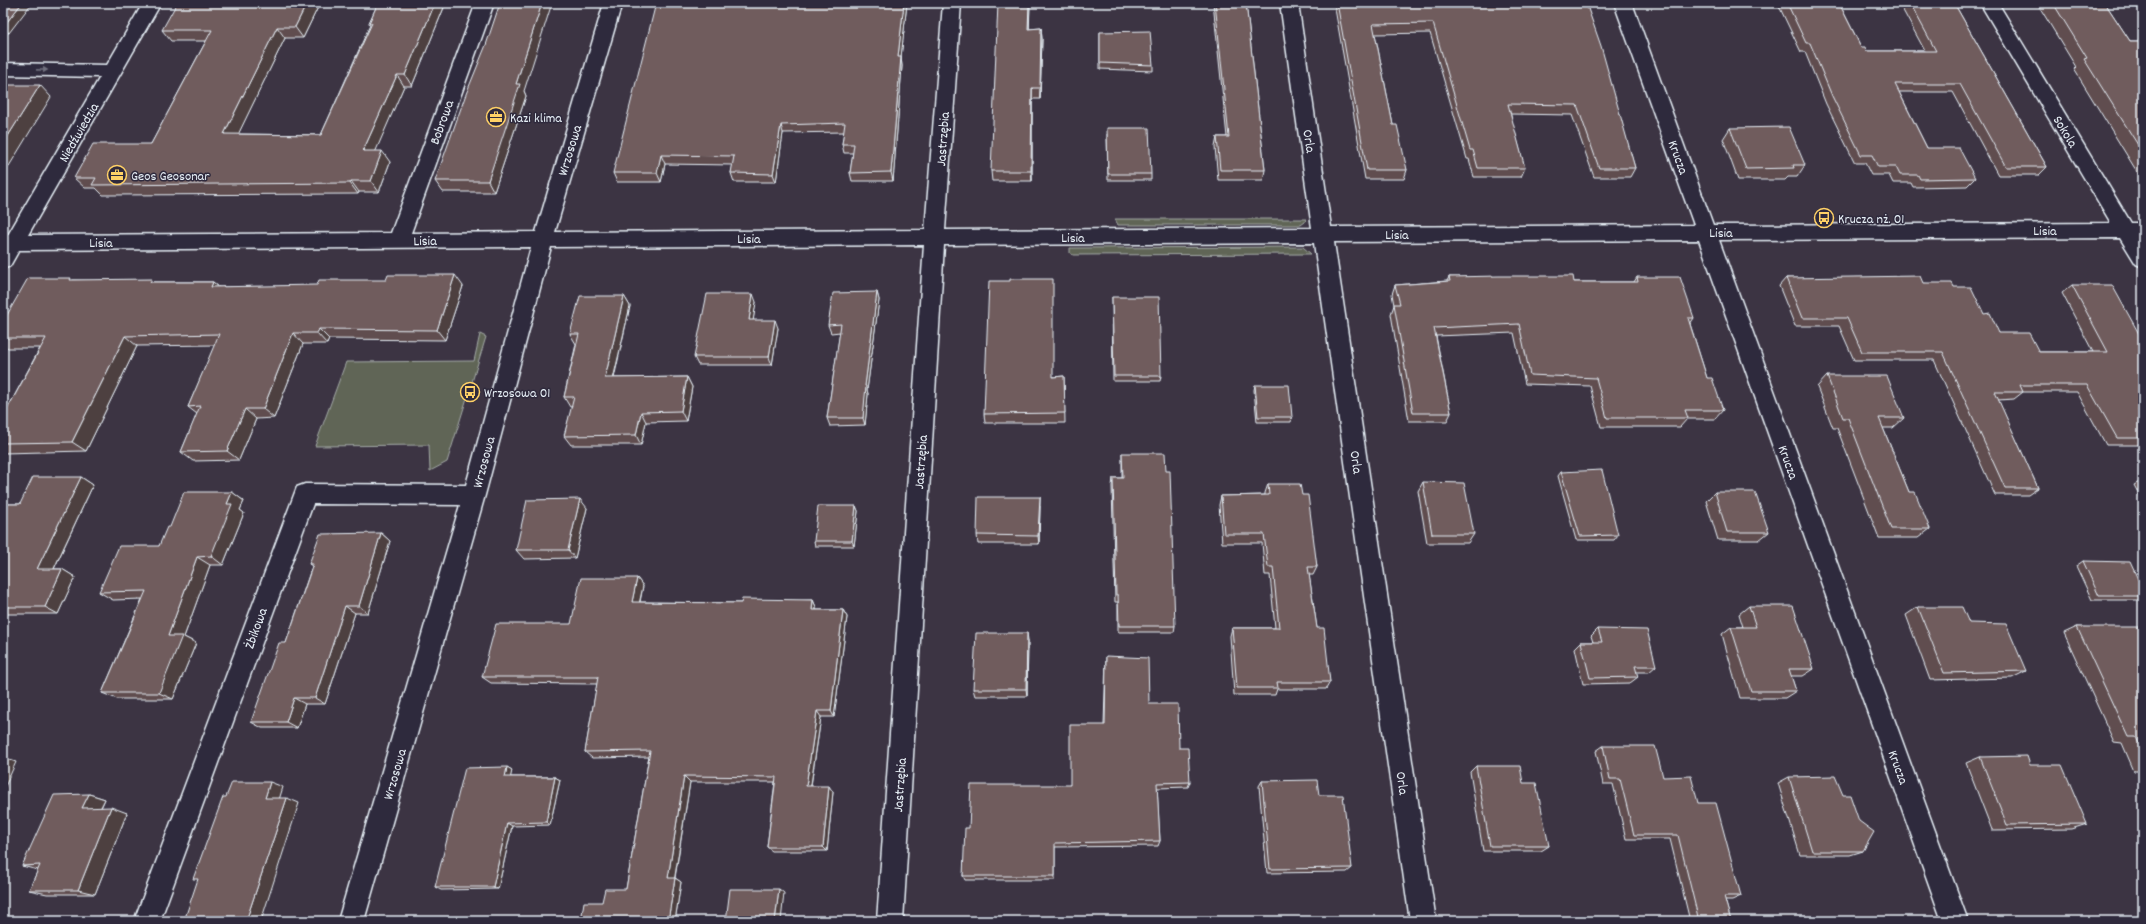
<svg xmlns="http://www.w3.org/2000/svg" width="2146" height="924" viewBox="0 0 2146 924" font-family="Dekko,sans-serif">
  <style>
    .green { fill: #616557; stroke: #a4aba8 }
    .lines { fill: none; stroke-linecap: round; stroke-linejoin: round }
    .minor-casing { stroke: #e8f1f8; stroke-width: 3 }
    .minor { fill: #2f2a3d; fill-rule: evenodd }
    .wall { fill: #604e50; stroke: #e8f1f8 }
    .shaded-wall { fill: #4e4041; stroke: #e8f1f8 }
    .building { fill: #705b5d; stroke: #e8f1f8 }
    .oneway { fill: #70707e }
    .labels { text-anchor: middle; stroke-width: 3; stroke-linejoin: round; paint-order: stroke }
    .poi-label { font-size: 14px; fill: #e8f1f8; stroke: #2f2a3d; text-anchor: start }
    .street-label { font-size: 14px; fill: #e8f1f8; stroke: #2f2a3d }
  </style>
  <rect width="100%" height="100%" fill="#3c3443"/>
  <filter id="ink" filterUnits="userSpaceOnUse"><feTurbulence type="fractalNoise" baseFrequency=".025" numOctaves="2"/><feDisplacementMap in="SourceGraphic" scale="8" xChannelSelector="R" yChannelSelector="G"/><feConvolveMatrix kernelMatrix="1 2 1 2 8 2 1 2 1" color-interpolation-filters="sRGB"/></filter>
  <g filter="url(#ink)">
    <path class="green" d="M1115,219H1306L1305,222L1301,225H1118Z
      M1303,247L1311,254L1073,255L1070,253V248Z
      M480,334L486,337L447,462L430,471L429,445L315,446L346,362L474,361Z"/>
    <g class="lines">
      <g class="minor-casing">
        <path id="minor" d="M143,3H161L28,235L391,233L476,3H494L411,233L536,232L604,3H622L555,232L925,230L943,3H961L945,230L1312,228L1280,3H1298L1331,227L1694,225L1614,3H1632L1713,225L2111,223L1980,3H1998L2131,223H2143V237H2140L2143,242V267L2136,264L2120,238L1719,240L1968,921H1942L1699,240L1334,242L1436,921H1410L1314,243L944,245L903,921H877L924,245L551,247L485,495L364,921H338L460,505L313,504L160,921H134L297,487L305,484L466,485L531,247L19,250L10,266L3,269V235H8L100,77L3,75V63L107,65Z"/>
      </g>
      <use href="#minor" class="minor"/>
    </g>
    <path class="wall" d="M3,3L9,33H3Z
      M320,3L303,38H285L238,134L321,135L370,25L369,23L378,3H444L445,5L412,86H404L375,151L390,162L379,192H359L358,194L103,195L96,188H85L74,178L151,144L206,41H171L162,30Z
      M907,3L901,57L902,66L893,181H852L850,173L853,153H844L842,144L844,132L783,133L776,182H734L731,173L733,165L665,164L661,182H617L613,173Z
      M1030,3L1029,29L1041,28L1042,39L1040,99H1032V181H992L991,171Z
      M1213,3H1246L1265,170L1263,180H1218L1215,147L1217,137H1227Z
      M1334,3H1586L1635,168L1630,177H1594L1572,115L1510,114L1525,168L1521,177H1474L1469,159H1467L1430,33L1375,34L1393,125L1407,170L1404,179H1365Z
      M1778,3H1839L1861,47L1866,51H1925L1899,3H1954L2047,167L2039,175H1998L1953,92H1899L1927,148L1975,178L1967,186L1913,187L1911,183H1893L1889,175H1871L1865,163H1855L1826,104L1805,52H1801L1778,4Z
      M2037,3H2105L2130,41H2143V175H2139L2074,69L2076,67Z
      M1100,32L1153,65V71L1100,69Z
      M524,91L526,96L494,192H443L435,181Z
      M1730,128L1805,165L1797,177H1788L1785,180H1738L1723,139Z
      M1107,134L1151,174V180H1108Z
      M1449,277L1574,282H1634L1637,277L1694,318L1690,324L1707,378L1723,410L1715,419H1687L1680,427H1601L1590,386L1525,384L1514,333L1436,336L1451,413L1447,421H1409L1391,314L1394,305L1392,294L1395,285L1447,281Z
      M1786,278L1923,283L1954,287L1984,314L1999,333L2039,352H2093L2062,293L2072,285L2143,341V417H2142L2143,420V444L2141,445H2106L2077,392H2023L2014,399L1998,400L2038,488L2028,495H1995L1934,360H1854L1839,326H1795L1779,286Z
      M73,280L155,282H213L219,287L463,286L445,340L329,339L327,344H303L274,418L256,419L239,460L193,461L181,452L197,414L188,407L215,345L137,346L86,451L3,453V417L40,348H8L3,344V322Z
      M877,292L879,300L867,390L868,394L865,425L830,426L827,418L840,332L831,333L828,325Z
      M624,296L630,306L614,378L687,377L692,387L686,421L646,422L641,445H571L564,436L572,407H570L564,397L576,344L570,334Z
      M1112,297L1161,376L1160,381H1113Z
      M756,302L753,320L778,328L772,365H698L694,357Z
      M1064,376L1065,423H985L984,414L1053,377Z
      M1827,376L1904,418L1893,428H1883L1909,492L1930,529L1918,538H1879L1837,428H1833L1817,387Z
      M1255,385L1292,417L1291,422H1257L1254,390Z
      M1122,453L1175,626L1174,632H1118V602H1115L1112,486L1113,478H1122Z
      M1561,472L1618,535L1614,540H1576L1558,476Z
      M81,477L93,485L54,569H62L75,577L58,614H3V504H20Z
      M2143,480V502L2134,485Z
      M1423,482L1474,534L1468,543H1427L1418,491Z
      M1268,484L1302,495L1317,567L1313,575H1309L1317,628L1330,682L1326,689H1277L1275,695H1234L1230,636L1232,628H1275L1270,575H1265L1262,543H1222L1219,505L1221,496L1265,495V493Z
      M232,492L244,501L240,510L244,513L223,565H210L184,637L196,643L173,699H117L102,693L142,599L113,600L99,592L159,546L170,527Z
      M1715,492L1769,532L1759,540H1718L1706,501Z
      M856,506L858,511L854,546H815L814,541Z
      M1040,506L1039,544H978L977,535Z
      M587,508L575,558L524,559L516,550Z
      M381,533L390,541L368,613H355L325,704H305L297,728H262L251,722L286,643L312,566L309,564Z
      M2083,561L2143,590V597L2138,600H2092L2076,566Z
      M637,578L643,586L640,602L741,603L813,600L816,607V610H843L847,617L834,717H821L811,786L833,792L827,851H772L767,847L775,782H690L675,878L681,882L675,921H581L602,902L626,889L649,757L592,758L585,752L597,684L491,683L482,677L571,624Z
      M1749,606L1814,669L1803,676H1791L1796,691L1785,698H1740L1722,634L1731,627H1743L1739,614Z
      M1918,607L1969,623L2026,671L2012,678L1930,680L1906,615Z
      M2077,627L2143,630V670L2141,671L2143,675V771H2134L2122,743L2114,742L2064,633Z
      M1598,629L1656,666L1649,672H1636L1638,677L1630,683L1583,684L1575,648L1581,642H1593L1591,636Z
      M1028,640L1027,696H975L973,689Z
      M1106,656L1149,704L1179,748L1190,782L1188,787L1157,788L1160,841L1158,846L1055,847V880H965L963,876L969,828L1070,785L1104,725Z
      M1603,746L1663,777L1698,803L1741,896L1732,900H1725L1731,921H1690L1670,839H1626L1613,784H1603L1596,751Z
      M1980,757L2030,765L2087,824L2071,829L1992,830L1966,763Z
      M1476,766L1523,783L1549,846L1541,851H1483L1470,772Z
      M507,767L512,770L510,777H555L560,780L550,825L512,826L498,889L441,890L435,887Z
      M1789,777L1863,851L1850,855H1800L1778,783Z
      M1262,781L1319,795L1352,868L1347,872L1267,873L1259,786Z
      M89,794L105,799L101,808L127,813L95,894H47L29,890L38,870L22,866Z"/>
    <path class="shaded-wall" d="M22,3H32L9,33L3,27Z
      M307,3H320L303,38L295,27Z
      M435,3H444L445,5L412,86L405,75Z
      M542,3H552L524,91L526,96L494,192L488,181L516,84Z
      M904,3H907L900,66L898,57Z
      M1029,3H1030L1029,39L1028,29Z
      M277,27L285,38L233,145L224,134Z
      M1041,28L1042,39L1040,99V88Z
      M901,57L902,66L893,181L891,172Z
      M397,75L404,86L371,162L363,151Z
      M40,85L51,97L3,176V144Z
      M1032,88V181L1031,171Z
      M781,125L783,133L776,182L773,174Z
      M382,151L390,162L379,192L371,181Z
      M661,155L665,164L661,182L657,173Z
      M351,181L359,192L358,194L350,183Z
      M455,275L463,286L445,340L437,330Z
      M213,282L224,292L211,287Z
      M877,292L879,300L867,390L868,394L865,425L863,418L865,386Z
      M753,294L756,302L752,328L749,320Z
      M624,296L630,306L611,388L605,378Z
      M775,320L778,328L772,365L769,357Z
      M319,329L329,339L327,344L317,333Z
      M293,333L303,344L274,418L263,409Z
      M125,336L137,346L86,451L72,442Z
      M687,377L692,387L686,421L681,411Z
      M245,409L256,419L239,460L227,451Z
      M641,412L646,422L641,445L636,435Z
      M81,477L93,485L50,577L37,569Z
      M232,492L244,501L240,510L244,513L223,565L211,556L227,504Z
      M1040,497V506L1039,544L1038,536Z
      M580,499L587,508L575,558L568,550Z
      M856,506L858,511L854,546L852,541Z
      M381,533L390,541L368,613L359,606Z
      M197,557L210,565L184,637L196,643L173,699L159,693L168,636Z
      M62,569L75,577L58,614L45,607Z
      M637,578L643,586L638,609L632,602Z
      M813,600L816,607L815,617L812,610Z
      M345,606L355,613L325,704L315,698Z
      M843,610L847,617L834,717L831,711Z
      M1027,633L1028,640L1027,696L1026,689Z
      M294,698L305,704L297,728L286,722Z
      M817,711L821,717L810,791L806,786Z
      M7,759L16,762L3,791V768Z
      M507,767L512,770L510,780L505,777Z
      M684,776L690,782L674,882L668,878Z
      M555,777L560,780L550,825L546,822Z
      M270,782L283,787L278,803L265,798Z
      M829,786L833,792L827,851L823,847Z
      M89,794L105,799L98,813L82,808Z
      M287,798L299,803L261,921H246Z
      M111,807L127,813L95,894L78,890Z
      M507,823L512,826L498,889L493,887Z
      M675,878L681,882L675,921H668Z
      M779,889L784,893L781,921H775Z"/>
    <path class="building" d="M3,3H22L3,27Z
      M177,3H307L295,27H277L224,134L321,135L372,23H369L378,3H435L405,75H397L363,151H382L371,181H351L350,183L92,185L96,178H74L93,144H151L212,30H162Z
      M500,3H542L516,84H520L488,181H435L466,94L486,45Z
      M656,3H904L898,57H901L891,172L850,173L854,144H842L845,123L781,125L773,174L731,173L734,156L661,155L657,173H613Z
      M998,3H1029L1028,29L1041,28L1040,88H1032L1031,171H991Z
      M1215,3H1246L1265,170H1220L1217,137H1229Z
      M1337,3H1586L1601,46L1635,168H1599L1577,105L1508,104L1525,168H1478L1473,150H1470L1433,23L1373,24L1393,125H1397L1407,170H1367Z
      M1787,3H1839L1861,47H1865L1866,51H1936L1910,3H1954L2047,167H2006L1960,84H1895L1927,148H1959L1975,178L1920,179L1918,175H1900L1896,167H1878L1872,155H1861L1832,96L1810,43H1806Z
      M2053,3H2105L2130,41H2143V85H2140L2143,89V153L2084,59L2087,58Z
      M1150,31L1153,65L1100,63V32Z
      M3,85H40L3,144Z
      M1789,127L1805,165H1793L1794,168L1746,169L1730,128Z
      M1107,128H1149L1151,174H1108Z
      M388,275H455L437,330L319,329L317,333H293L263,409H245L227,451L181,452L200,406L188,407L219,334L125,336L72,442L3,443V417L46,338H3V322L28,278H71L70,280L152,279L150,282H213L211,287L317,285L319,280H386Z
      M1499,276H1573L1574,282H1638L1637,277H1680L1694,318H1688L1707,378H1712L1723,410H1685L1688,418H1607L1596,378L1530,375L1519,324L1434,328L1451,413H1413L1394,304H1400L1395,285L1450,281L1449,277Z
      M1920,276L1923,283H1952L1954,287H1971L1984,314L1990,313L1999,333H2029L2039,352H2108L2072,285H2112L2143,341V410H2138L2143,420V438H2117L2087,385H2020L2023,392H1995L2038,488H2005L1943,352H1862L1847,318H1802L1786,278Z
      M1010,279H1053V377L1064,376L1065,413L984,414L989,281H1010Z
      M877,292L865,386H866L863,418H827L841,324L828,325L833,293Z
      M707,294H753L749,320H775L769,357H694Z
      M580,296H624L605,378L687,377L681,411L641,412L636,435L564,436L574,397H564L579,334H570Z
      M1112,297H1159L1161,376H1114Z
      M1827,376H1887L1904,418H1879L1909,492H1915L1930,529H1891L1848,418H1843Z
      M1255,385H1289L1292,417H1258Z
      M1122,453H1165L1166,471H1170L1175,626H1119L1118,595H1116L1113,478H1123Z
      M1602,470L1618,535L1580,536L1561,472Z
      M33,477H81L37,569H62L45,607H3V504H20Z
      M1423,482L1464,483L1474,534H1432Z
      M1268,484H1300L1302,495H1308L1317,567H1308L1317,628H1324L1330,682H1277L1278,688H1237L1232,628H1279L1273,567H1268L1264,534H1224L1221,496L1269,495Z
      M184,492H232L227,504H232L211,556L197,557L168,636H182L159,693H102L146,591L99,592L119,546H159L167,527H170Z
      M1715,492H1755L1769,532H1727Z
      M978,497H1040L1038,536L977,535Z
      M580,499L568,550H516L527,500Z
      M818,506H856L852,541H814Z
      M381,533L359,606H345L315,698H294L286,722H251L279,643H286L313,564H309L320,534Z
      M2083,561L2130,562L2143,590V596H2099Z
      M581,578H637L632,602L741,603L742,599L813,600L812,610H843L831,711H817L806,786H829L823,847H767L776,777L684,776L668,878H675L668,921H581L584,902H602L605,889H626L650,751L585,752L598,677H482L496,624H571Z
      M1749,606H1793L1814,669H1789L1796,691H1751L1731,627H1756Z
      M1918,607H1962L1969,623L2006,624L2026,671L1944,673Z
      M2077,627H2141L2143,630V668H2140L2143,675V753L2136,737H2128Z
      M1598,629L1647,630L1656,666H1635L1638,677L1590,678L1581,642H1602Z
      M976,633H1027L1026,689H973Z
      M1106,656L1148,658L1149,704H1178L1179,748H1188L1190,782L1157,783L1160,841L1055,843V876H963L965,828H969L971,785H1070V725H1105Z
      M1603,746H1655L1663,777L1691,776L1698,803H1716L1741,896H1724L1731,921H1699L1678,835H1634L1620,779H1610Z
      M2027,756L2030,765H2062L2087,824L2007,825L1980,757Z
      M3,759H7L3,768Z
      M1476,766H1520L1523,783H1536L1549,846H1490Z
      M507,767L505,777H555L546,822L507,823L493,887H435L465,768Z
      M1835,776L1843,795H1850L1859,821L1874,832L1863,851H1812L1789,777Z
      M1317,780L1319,795H1343L1352,868L1270,869L1262,781Z
      M232,782H270L265,798H287L246,921H184L198,879H193L223,797H226Z
      M89,794L82,808L111,807L78,890H29L40,865L22,866L54,795Z
      M730,889H779L775,921H726Z"/>
    <defs><path id="oneway-solid" d="M-6-.8H1V-3.2L6.5 0L1 3.2V.8H-6Z"/></defs>
    <use class="oneway" href="#oneway-solid" transform="translate(42 70) rotate(1)"/>
  </g>
  <defs>
    <g id="office-ring" transform="scale(1)"><circle r="9.5" fill="#2f2a3d" stroke="#ffd166" stroke-width="1.5"/><path d="M-6-3h4V-5.5h4V-3h4V5H-6ZM-1-4.5V-3h2v-1.5ZM-6 0V1H6V0Z" fill="#ffd166"/></g>
    <g id="bus-ring" transform="scale(1)"><circle r="9.5" fill="#2f2a3d" stroke="#ffd166" stroke-width="1.5"/><path d="M-5-6H5V4H4V6H2V4H-2V6H-4V4H-5ZM-3.5-4V0h7V-4ZM-3.5 1.2v1.5H-2V1.2ZM2 1.2v1.5H3.5V1.2Z" fill="#ffd166"/></g>
  </defs>
  <g fill-rule="evenodd">
    <use href="#office-ring" x="496" y="117"/>
    <use href="#office-ring" x="117" y="175"/>
    <use href="#bus-ring" x="1824" y="218"/>
    <use href="#bus-ring" x="470" y="392"/>
  </g>
  <g class="labels">
    <g class="poi-label">
      <text x="510" y="122">Kazi klima</text>
      <text x="131" y="180">Geos Geosonar</text>
      <text x="1838" y="223">Krucza nż. 01</text>
      <text x="484" y="397">Wrzosowa 01</text>
    </g>
    <g class="street-label">
      <text transform="translate(441 122) rotate(-70)" y="5">Bobrowa</text>
      <text transform="translate(2066 131) rotate(59)" y="5">Sokola</text>
      <text transform="translate(78 132) rotate(-60)" y="5">Niedźwiedzia</text>
      <text transform="translate(942 139) rotate(-86)" y="5">Jastrzębia</text>
      <text transform="translate(1310 141) rotate(81)" y="5">Orla</text>
      <text transform="translate(569 150) rotate(-73)" y="5">Wrzosowa</text>
      <text transform="translate(1679 157) rotate(70)" y="5">Krucza</text>
      <text x="2045" y="235">Lisia</text>
      <text x="1721" y="237">Lisia</text>
      <text x="1397" y="239">Lisia</text>
      <text x="1073" y="242">Lisia</text>
      <text x="749" y="243">Lisia</text>
      <text transform="translate(425 240) rotate(-1)" y="5">Lisia</text>
      <text x="101" y="247">Lisia</text>
      <text transform="translate(483 462) rotate(-75)" y="5">Wrzosowa</text>
      <text transform="translate(920 462) rotate(-86)" y="5">Jastrzębia</text>
      <text transform="translate(1357 462) rotate(82)" y="5">Orla</text>
      <text transform="translate(1789 462) rotate(70)" y="5">Krucza</text>
      <text transform="translate(255 628) rotate(-70)" y="5">Żbikowa</text>
      <text transform="translate(1899 767) rotate(70)" y="5">Krucza</text>
      <text transform="translate(394 774) rotate(-74)" y="5">Wrzosowa</text>
      <text transform="translate(1403 783) rotate(82)" y="5">Orla</text>
      <text transform="translate(899 785) rotate(-86)" y="5">Jastrzębia</text>
    </g>
  </g>
  <rect width="2146" height="924" fill="none" stroke="#2f2a3d" stroke-width="16"/>
  <rect x="8" y="8" width="2130" height="908" fill="none" stroke="#e8f1f8" stroke-width="1.5" filter="url(#ink)"/>
</svg>
